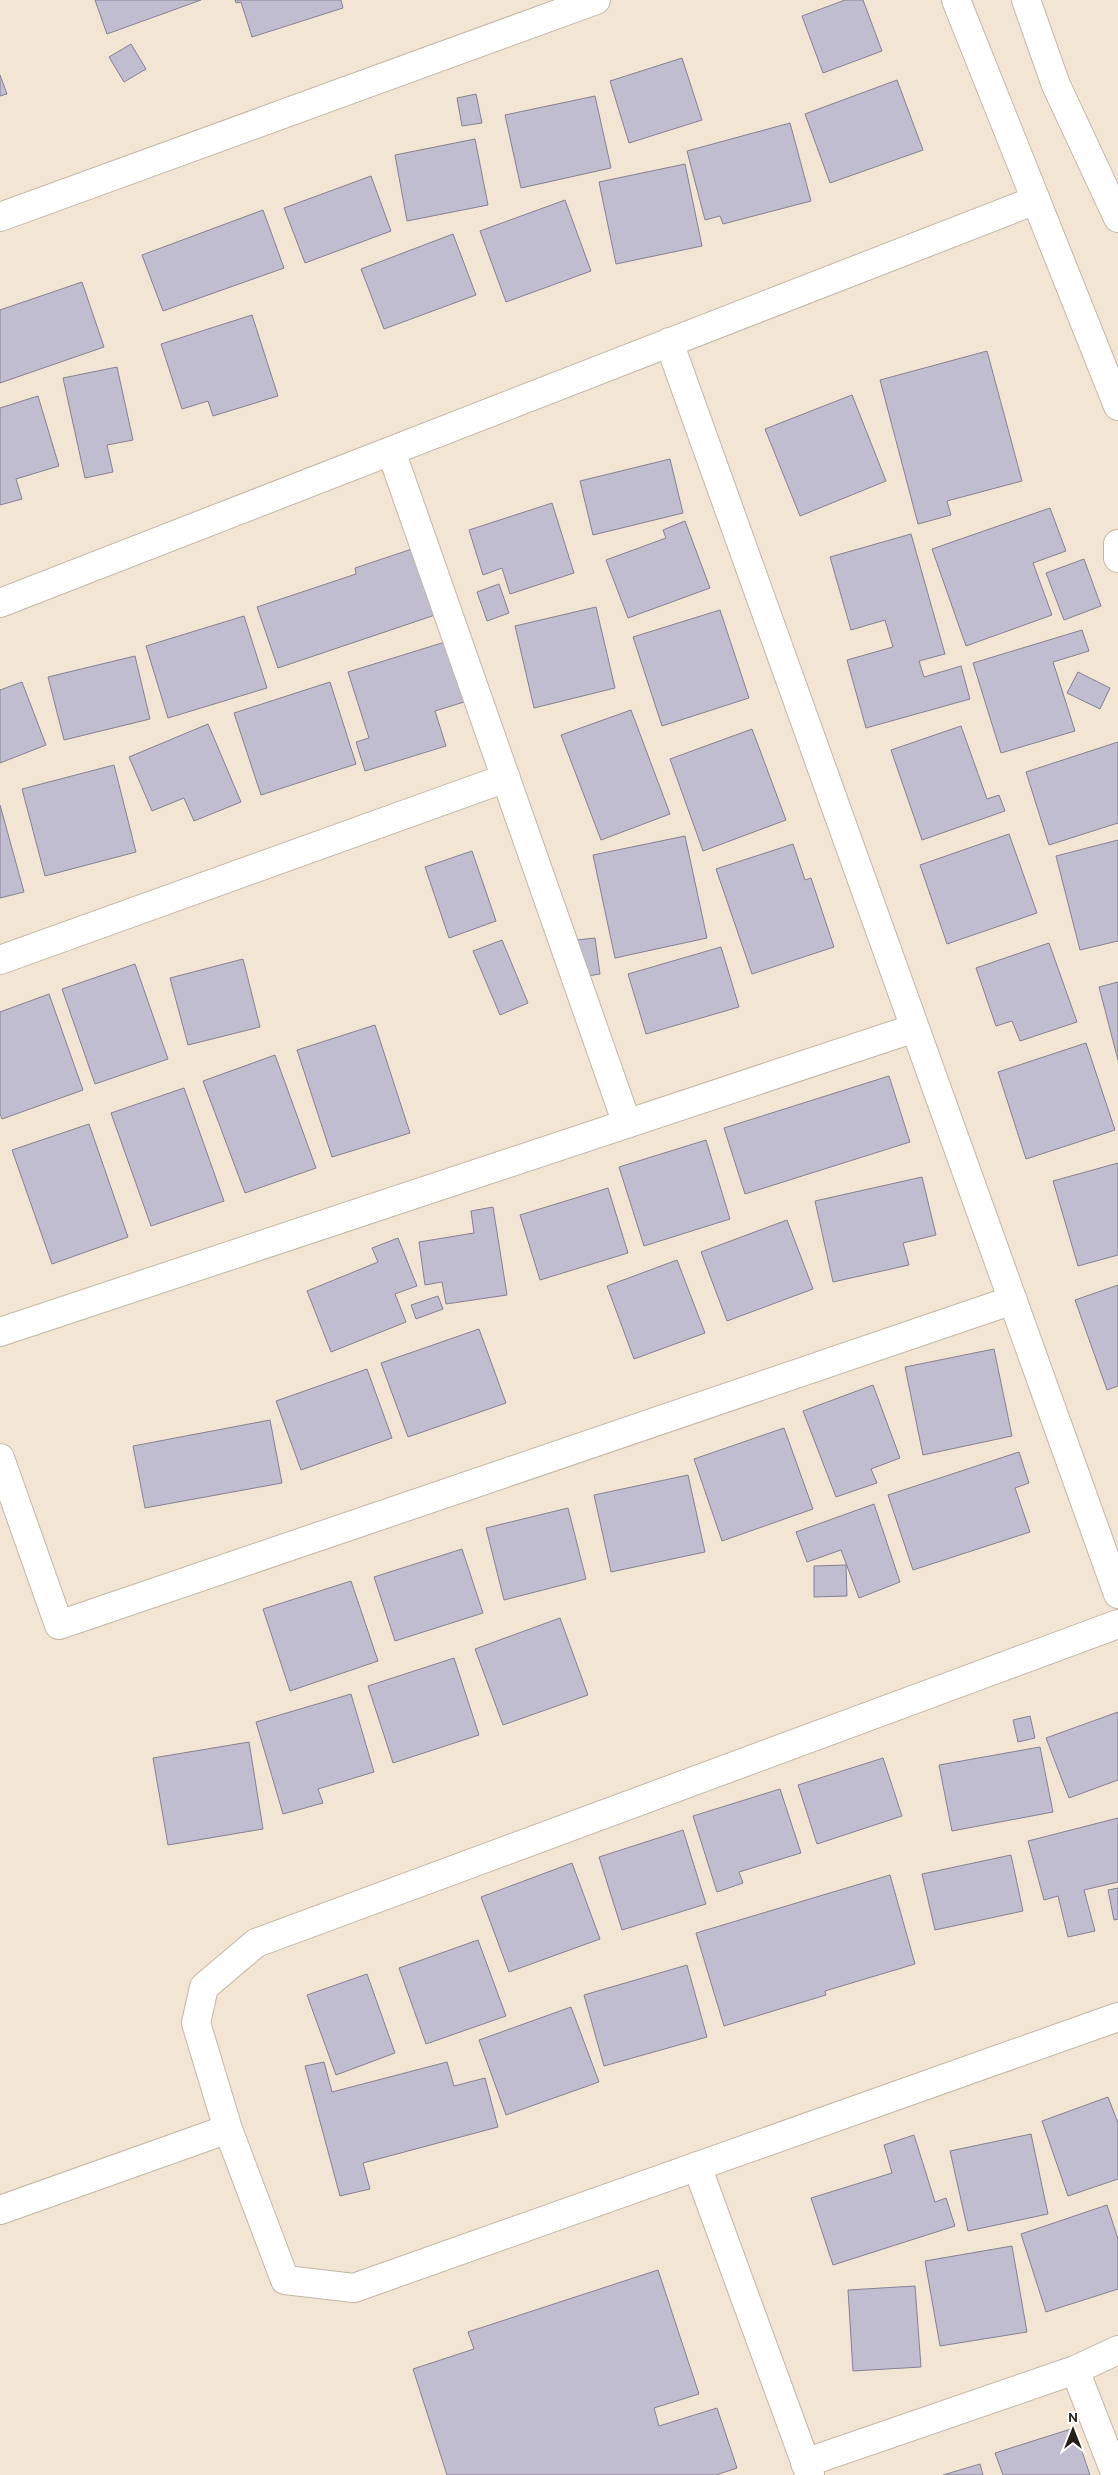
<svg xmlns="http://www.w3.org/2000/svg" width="1118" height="2475" viewBox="0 0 1118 2475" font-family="Overpass,sans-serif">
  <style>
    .building { fill: #c1bdd0; stroke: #858193 }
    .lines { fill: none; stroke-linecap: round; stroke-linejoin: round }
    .minor-casing { stroke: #c3b6a5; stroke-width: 30 }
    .tertiary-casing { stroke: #c3b6a5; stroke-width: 30 }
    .minor { stroke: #fff; stroke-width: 28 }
    .tertiary { stroke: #fff; stroke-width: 28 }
  </style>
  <rect width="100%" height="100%" fill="#f3e5d4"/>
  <path class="building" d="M95,0H201L107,34Z
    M235,0H341L343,8L252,37L241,2L236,3Z
    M845,0H863L882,51L823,73L802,16Z
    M131,44L146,69L124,82L109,57Z
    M682,58L702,120L629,143L610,81Z
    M0,75L7,94L0,96Z
    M897,80L923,150L830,183L805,114Z
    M476,94L482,123L462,126L457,98Z
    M595,96L611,168L521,188L505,115Z
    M790,123L811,201L723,224L720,216L705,220L687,151Z
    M475,139L488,205L407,221L395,155Z
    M685,164L702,246L616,264L599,182Z
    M371,176L391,231L305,263L284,208Z
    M565,200L591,271L506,302L480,231Z
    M263,210L284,268L163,311L142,255Z
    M453,234L476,295L384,329L361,269Z
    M82,282L104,347L0,383V310Z
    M252,315L278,396L213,416L208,401L182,409L161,344Z
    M987,351L1022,481L947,501L951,515L918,524L880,380Z
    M117,367L133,440L107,445L113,472L85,478L63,378Z
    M852,395L886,481L800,516L765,429Z
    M38,396L59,466L16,479L22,499L0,505V408Z
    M670,459L683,513L593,535L580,481Z
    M552,503L574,573L510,594L502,568L483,575L469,530Z
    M1050,508L1066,551L1033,563L1052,615L966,646L932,549Z
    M685,521L710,588L628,618L606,560L666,538L663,530Z
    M911,534L945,654L919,661L924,677L961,666L970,699L866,728L847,660L893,647L885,620L851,630L830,557Z
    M424,545L447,611L278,668L257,607L356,574L355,568Z
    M1084,559L1101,606L1064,620L1046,573Z
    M499,584L509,613L487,621L477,592Z
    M596,607L615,688L534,708L515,626Z
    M720,610L749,698L662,726L633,637Z
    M244,616L267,688L168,718L146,646Z
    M1082,630L1089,651L1053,662L1075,731L1001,753L973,663Z
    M445,642L464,702L435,711L446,746L365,771L356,742L369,738L348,672Z
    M135,656L150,719L64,740L48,677Z
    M1078,672L1110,688L1100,709L1067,693Z
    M22,682L46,745L0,763V690Z
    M330,682L356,764L261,795L234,713Z
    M631,710L670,814L601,840L561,735Z
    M208,724L241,802L194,821L184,798L152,811L129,757Z
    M961,726L987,799L999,795L1005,811L922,840L891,750Z
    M752,729L786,820L703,851L670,759Z
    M1118,742V823L1049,845L1026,772Z
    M114,765L136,852L45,876L22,789Z
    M0,805L24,892L0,898Z
    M1009,834L1037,913L947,944L920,865Z
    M685,836L707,938L615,958L593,855Z
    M1118,840V941L1080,950L1056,856Z
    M793,844L805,880L811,878L834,947L752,974L716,869Z
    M472,851L496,921L449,938L425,867Z
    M595,938L600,974L581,977L577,940Z
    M502,940L528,1003L500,1015L473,951Z
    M1049,943L1077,1022L1020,1041L1012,1021L996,1026L976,968Z
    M721,947L739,1007L646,1034L628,974Z
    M243,959L260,1027L188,1045L170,978Z
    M135,964L168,1059L95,1084L62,989Z
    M1118,982V1060L1099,987Z
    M49,994L83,1090L2,1119L0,1114V1012Z
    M375,1025L410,1133L332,1157L297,1050Z
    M1086,1043L1115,1130L1026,1159L998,1072Z
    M275,1055L316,1168L245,1193L203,1081Z
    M889,1076L910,1142L745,1194L724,1128Z
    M184,1088L224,1201L151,1226L111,1113Z
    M89,1124L128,1237L52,1264L12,1150Z
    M706,1140L730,1219L644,1246L619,1167Z
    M1118,1163V1255L1078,1266L1053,1181Z
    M922,1177L936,1235L903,1243L909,1265L833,1282L815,1201Z
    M608,1188L628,1253L540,1280L520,1215Z
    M493,1207L507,1295L446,1304L442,1282L425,1285L419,1242L474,1233L471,1211Z
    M787,1220L813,1289L727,1321L701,1252Z
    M398,1238L417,1286L395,1294L406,1322L331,1352L307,1291L378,1262L372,1248Z
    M677,1260L705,1333L634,1359L607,1286Z
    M1118,1285V1386L1107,1390L1075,1300Z
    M438,1296L443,1309L416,1319L411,1305Z
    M479,1329L506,1403L408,1437L381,1363Z
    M994,1349L1012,1436L923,1455L905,1367Z
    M367,1369L392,1438L301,1470L276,1401Z
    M873,1385L900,1458L871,1469L877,1483L836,1497L803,1411Z
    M270,1420L282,1483L145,1508L133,1446Z
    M784,1428L813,1509L722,1541L694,1459Z
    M1019,1452L1029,1483L1015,1488L1030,1532L913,1570L888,1495Z
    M688,1475L705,1552L611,1572L594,1495Z
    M874,1504L900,1582L859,1598L841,1550L807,1562L796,1532Z
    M568,1508L586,1579L504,1600L486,1528Z
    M462,1549L483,1613L395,1641L374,1577Z
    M846,1565L847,1596L814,1597V1566Z
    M351,1581L378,1661L290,1691L263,1609Z
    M560,1618L588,1695L503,1725L475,1649Z
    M454,1658L479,1735L393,1763L368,1686Z
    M351,1694L374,1772L318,1789L323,1803L283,1814L256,1722Z
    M1118,1712V1780L1069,1798L1046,1738Z
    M1030,1716L1035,1738L1018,1742L1013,1720Z
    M249,1742L263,1829L168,1845L153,1758Z
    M1040,1747L1053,1812L952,1831L939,1765Z
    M883,1758L902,1816L817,1844L798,1785Z
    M780,1789L801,1853L739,1872L743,1883L717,1892L693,1816Z
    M1118,1818V1882L1084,1890L1095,1931L1068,1937L1058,1896L1044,1900L1028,1841Z
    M683,1830L706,1904L622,1930L599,1857Z
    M1011,1855L1023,1911L935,1930L922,1874Z
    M572,1863L600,1939L509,1972L481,1897Z
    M890,1875L915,1964L825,1991L826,1995L724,2026L696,1933Z
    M1118,1888V1919L1114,1920L1108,1890Z
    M478,1940L506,2016L426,2044L399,1968Z
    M687,1965L707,2037L604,2066L584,1995Z
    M367,1974L395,2053L336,2075L307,1995Z
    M571,2007L599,2082L506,2115L479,2040Z
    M324,2062L332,2092L447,2062L454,2086L485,2078L498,2127L363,2163L370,2189L340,2196L305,2066Z
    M1108,2097L1118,2123V2179L1068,2196L1042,2121Z
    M1031,2134L1048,2214L968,2231L950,2151Z
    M914,2135L935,2202L946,2198L955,2226L833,2265L811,2198L892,2173L884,2145Z
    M1107,2205L1118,2239V2289L1046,2312L1021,2234Z
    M1012,2246L1027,2332L940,2346L925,2261Z
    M658,2270L699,2394L654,2408L659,2426L717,2408L737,2468L716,2475H447L413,2369L474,2349L468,2332Z
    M915,2286L921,2367L853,2371L848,2290Z
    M1074,2428L1090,2475H1003L995,2453Z
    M980,2464L983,2475H943Z"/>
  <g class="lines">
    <g class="minor-casing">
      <path id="minor" d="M0,217L596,0
        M669,342L1118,1594
        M391,451L627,1124
        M0,603L1036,200
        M0,960L506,778
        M0,1332L915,1028
        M0,1458L59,1625L1013,1300
        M1118,1624L256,1943L204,1987L196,2023L228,2129L285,2280L354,2288L1118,2017
        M697,2166L810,2475
        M0,2210L228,2129
        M1075,2370L1116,2475
        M805,2463L1075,2370L1118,2350"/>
    </g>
    <g class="tertiary-casing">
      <path id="tertiary" d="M956,0L1118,406
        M1026,0L1056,85L1118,218
        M1118,544V558"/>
    </g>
    <use href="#minor" class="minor"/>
    <use href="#tertiary" class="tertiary"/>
  </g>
  <g transform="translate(1073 2430)" stroke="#ffffff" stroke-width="4" paint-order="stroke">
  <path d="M0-4L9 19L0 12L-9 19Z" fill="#231f18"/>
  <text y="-8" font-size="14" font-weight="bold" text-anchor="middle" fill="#231f18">N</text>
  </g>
</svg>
